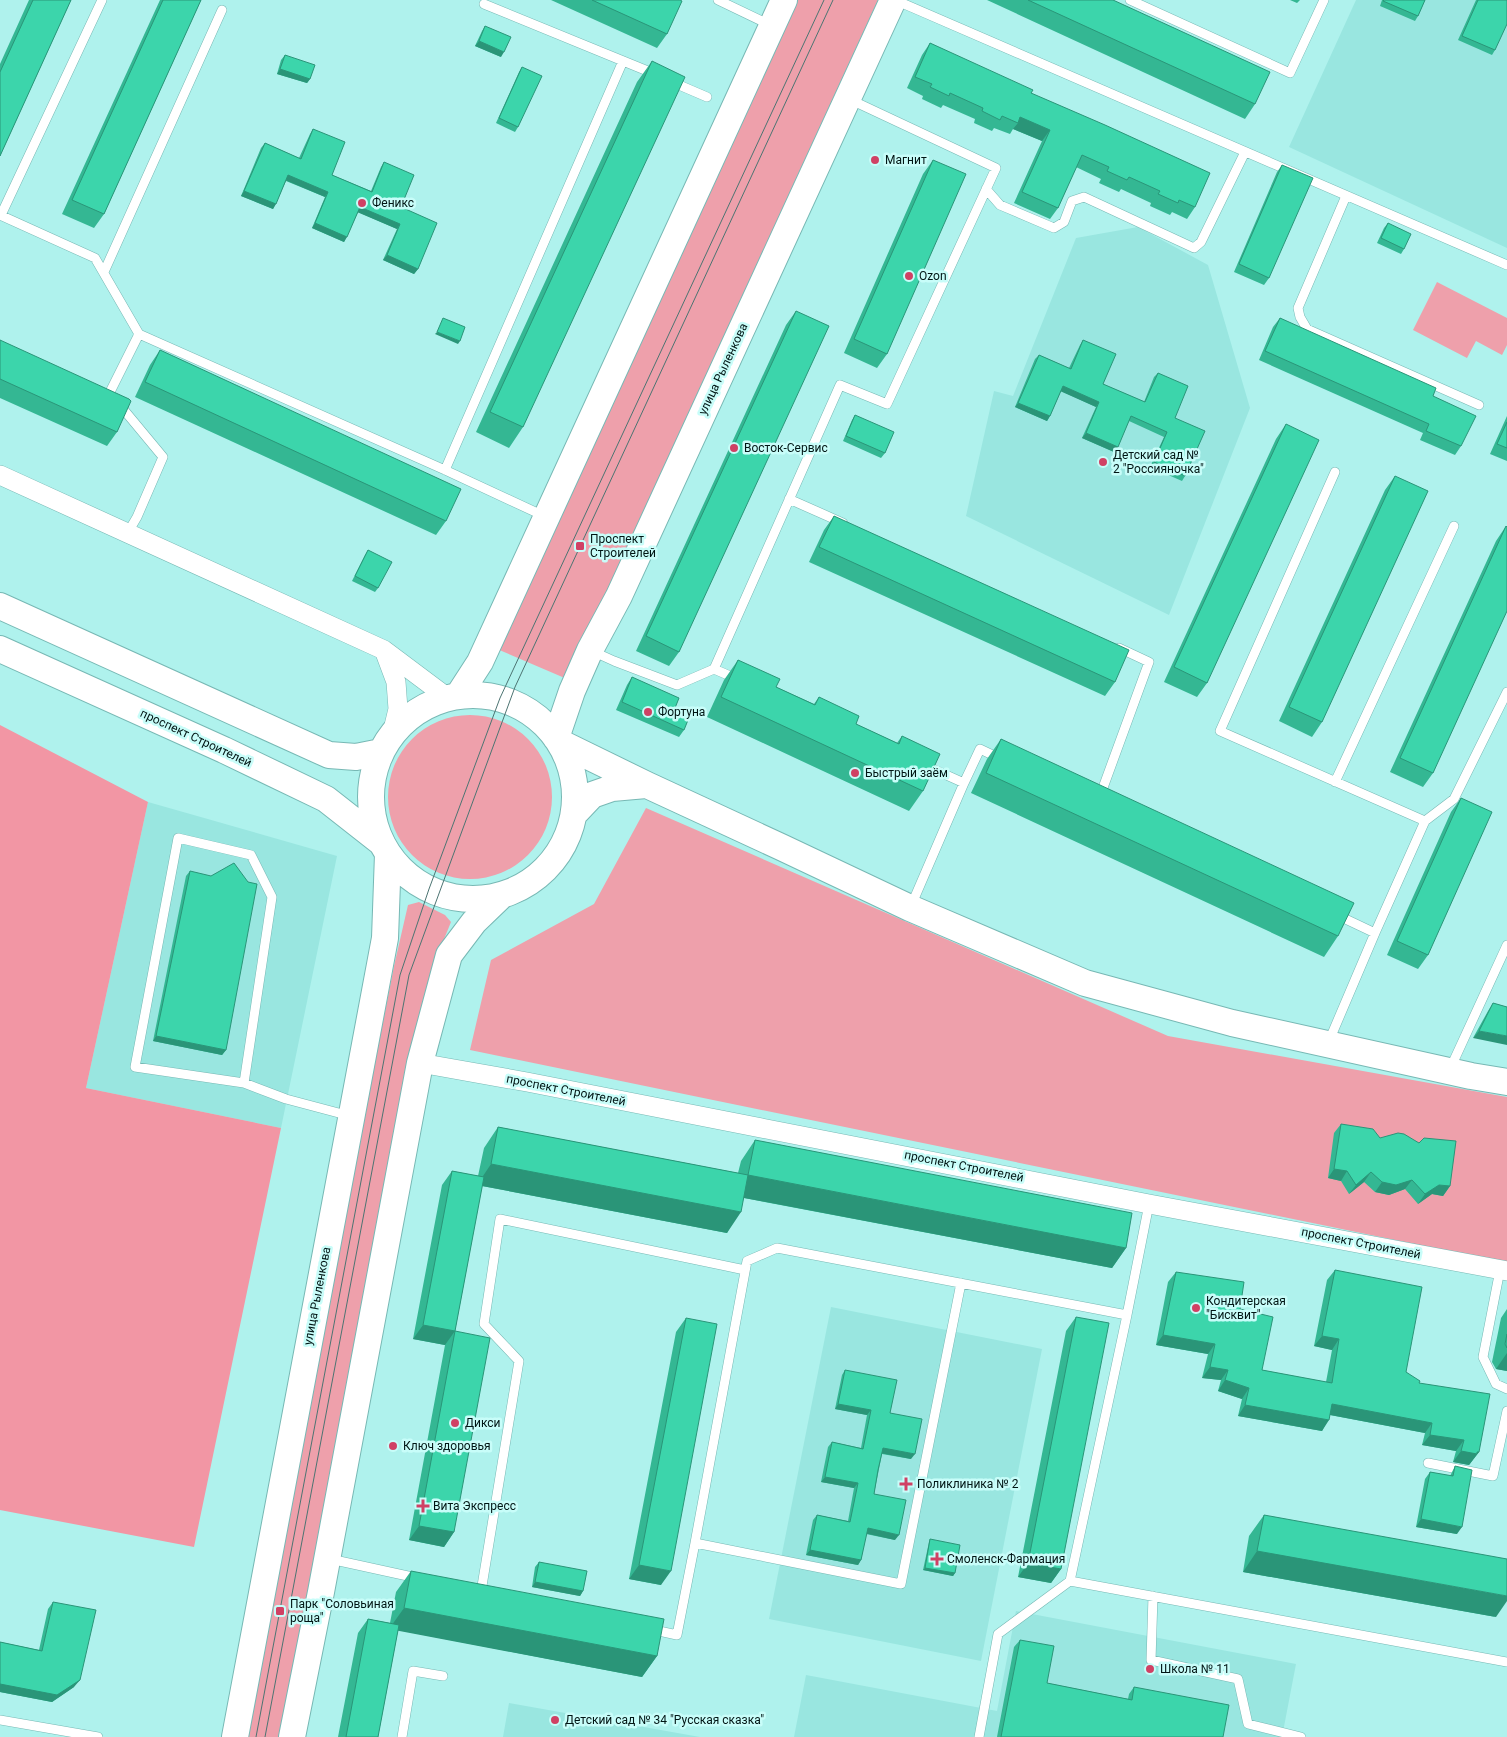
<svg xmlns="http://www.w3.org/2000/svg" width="1507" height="1737" viewBox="0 0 1507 1737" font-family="Roboto,sans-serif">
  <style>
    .built { fill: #99e6e0 }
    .green { fill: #eea0ab }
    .forest { fill: #f296a4 }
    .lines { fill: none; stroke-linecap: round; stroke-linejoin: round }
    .lane-casing { stroke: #77b8b4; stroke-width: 10 }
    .street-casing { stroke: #77b8b4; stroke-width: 20 }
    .secondary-casing { stroke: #77b8b4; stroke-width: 28 }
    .lane { stroke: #fff; stroke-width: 9 }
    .street { stroke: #fff; stroke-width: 19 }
    .secondary { stroke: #fff; stroke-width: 26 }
    .tram { stroke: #4c7472; stroke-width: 1 }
    .wall { fill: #34b793 }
    .shaded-wall { fill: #2a9578 }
    .building { fill: #3cd5ab; stroke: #2a9578 }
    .poi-dot { fill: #d04164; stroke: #c8fdf9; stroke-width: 2 }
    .labels { text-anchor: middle; stroke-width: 5; stroke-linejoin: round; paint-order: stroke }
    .poi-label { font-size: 12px; fill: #001514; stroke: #c8fdf9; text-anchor: start }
    .street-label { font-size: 12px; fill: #001514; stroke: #c8fdf9 }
  </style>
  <rect width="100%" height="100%" fill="#aff2ed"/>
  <path class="built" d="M1356,0H1507V248L1289,147Z
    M1138,227L1208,265L1250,408L1169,615L966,516L994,391L1013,396L1076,238Z
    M148,802L337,856L281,1128L86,1088Z
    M831,1307L1042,1349L981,1661L769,1619Z
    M1016,1611L1296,1664L1282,1737H794L806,1675L997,1711Z
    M509,1703L700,1737H503Z"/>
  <path class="green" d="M798,0H878L567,679L497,649Z
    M1437,282L1507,318V345L1502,355L1476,341L1467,358L1413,330Z
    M388 797a82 82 0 1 1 164 0a82 82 0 1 1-164 0Z
    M646,808L1168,1036L1507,1097V1263L470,1050L491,960L594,904Z
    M419,902L445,915L451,922L440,949L290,1737H242L394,966L408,905Z"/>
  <path class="forest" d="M0,725L148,802L86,1088L281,1128L194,1547L0,1510Z"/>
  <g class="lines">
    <g class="lane-casing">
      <path id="lane" d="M718,0L770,25
        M895,0L1507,265
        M1130,0L1290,73L1324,0
        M484,4L655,74
        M672,82L707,97
        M986,189L1000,205L1054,228L1064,222L1072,201L1084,197L1194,248L1201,242L1245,152
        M1346,196L1298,308L1300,317L1307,329L1479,405
        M0,215L95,258L139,334L110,392
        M1,215L102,0
        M104,272L222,10
        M139,334L445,470L544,516
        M119,404L163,457L137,517L127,534
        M445,470L623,61
        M1335,472L1220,731L1425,821L1375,933L1337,915
        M789,499L843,523
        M592,651L614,661L677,685L714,669L737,679
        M714,669L840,385L887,404L996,168L851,100
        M924,765L964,783
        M1335,782L1454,526
        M1100,796L1149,662L1119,648
        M1425,821L1454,799L1507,692
        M911,906L964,783L980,749L1001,759
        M1329,1041L1375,933
        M1450,1069L1507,945
        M244,1083L272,897L251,855L178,838L135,1067L244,1083L286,1099L350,1116
        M1500,1270L1483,1357L1496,1384L1507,1389
        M1127,1315L1149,1204
        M1428,1463L1493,1476L1507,1411
        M695,1543L901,1584L961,1283
        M330,1559L417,1578
        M481,1592L519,1361L484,1324L500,1219L745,1270
        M1153,1596L1151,1660L1238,1679L1248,1724L1301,1737
        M650,1629L677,1635L695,1543L747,1261L777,1248L1127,1315L1070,1581L1507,1662
        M0,1720L98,1737
        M402,1737L413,1671L443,1676
        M979,1737L998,1634L1070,1581"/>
    </g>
    <g class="street-casing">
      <path id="street" d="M0,475L384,650L448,698
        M384,650L396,682L398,709L392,734
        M420,1063L527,1082L1149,1204L1507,1271"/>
    </g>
    <g class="secondary-casing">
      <path id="secondary" d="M0,606L329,755L356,757L381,752
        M0,649L224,750L326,799L382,843
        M371 797a102 102 0 1 1 204 0a102 102 0 1 1-204 0Z
        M458,696L480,662L784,0
        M556,738L572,691L590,650L619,596L893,0
        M559,742L647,785L781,847L910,908L1085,983L1232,1023L1471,1076L1507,1082
        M574,814L592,795L612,788L646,785
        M235,1737L385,938L388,854
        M292,1737L321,1592L420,1063L449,955L474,922L502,895"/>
    </g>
    <use href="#lane" class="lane"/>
    <use href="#street" class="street"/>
    <use href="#secondary" class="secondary"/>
    <path class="tram" d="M256,1737L400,975L429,889L500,698L824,0
      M265,1737L409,975L515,687L833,0"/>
  </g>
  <path class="wall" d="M29,0H71L0,156V64Z
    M160,0H201L104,214L94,228L62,214Z
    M551,0H680L667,34L657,48Z
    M987,0H1113L1255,104L1245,119Z
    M1290,0H1300L1297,3Z
    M1382,0H1425L1418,16L1415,21L1380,6Z
    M1476,0H1507L1495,50L1492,55L1458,40Z
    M485,26L501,57L475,46L482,31Z
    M930,43L1031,93L1195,207L1187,219L1172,212L1170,215L1150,206L1151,203L1121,189L1119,192L1099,183L1101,179L1076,167L1058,208L1050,219L1014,203L1042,141L1013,129L1010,134L994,128L992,131L974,123L975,119L943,105L941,108L922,99L923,96L907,88L922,55Z
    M285,55L310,79L307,83L277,74L281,60Z
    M652,61L523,427L509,448L476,432L637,82Z
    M522,67L518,127L515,132L496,123L519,72Z
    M313,129L332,175L371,191L381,167L384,162L401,207L418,269L414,274L383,260L397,229L358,212L344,242L312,228L325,197L286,181L273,209L241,196L261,148L265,143L299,158L310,134Z
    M933,160L887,354L877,368L844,353L923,174Z
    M1282,165L1269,278L1264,285L1234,272L1277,172Z
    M1388,223L1404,249L1401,254L1377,243L1384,228Z
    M796,311L679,652L669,666L636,651L786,325Z
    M1280,318L1433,396L1461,446L1455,455L1420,440L1423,433L1259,360L1273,327Z
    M0,340L117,432L107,446L0,398Z
    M1083,340L1103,384L1144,402L1154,377L1158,373L1175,418L1185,476L1182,481L1150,467L1164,437L1129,421L1114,452L1082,438L1096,407L1061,391L1050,416L1047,421L1015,407L1035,359L1039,355L1069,368L1080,345Z
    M160,350L446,521L436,535L135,397L150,365Z
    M855,415L885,453L881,458L843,441L852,420Z
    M1507,416V461L1490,454Z
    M1286,424L1207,683L1197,697L1164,682L1276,439Z
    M1395,476L1322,722L1312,737L1279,721L1385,490Z
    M834,516L1115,682L1105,696L809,562L824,530Z
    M1506,526L1433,773L1423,787L1390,772L1496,541Z
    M368,550L378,588L375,592L352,581L365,555Z
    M738,660L776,687L814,704L819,697L856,724L897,743L902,736L923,791L909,811L707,717L724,680Z
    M632,677L675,708L684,730L679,737L616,710L627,685Z
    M1001,739L1338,936L1324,957L971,793L987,759Z
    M1461,798L1428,955L1418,969L1387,955L1451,812Z
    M190,871L226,1050L222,1055L153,1041L186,876Z
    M1493,1003L1507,1007L1473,1038L1488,1011Z
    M1341,1124L1380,1138L1450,1186L1443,1196L1432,1194L1418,1204L1405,1189L1389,1195L1375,1192L1364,1182L1349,1194L1341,1181L1328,1178L1334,1133Z
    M498,1127L738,1173L741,1161L755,1140L1126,1248L1112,1268L744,1198L727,1233L482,1186L455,1331L454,1532L444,1547L409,1540L445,1345L413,1339L442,1185L452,1171L478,1176L484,1148Z
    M1335,1270L1406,1372L1419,1383L1479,1452L1469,1465L1453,1462L1456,1451L1422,1445L1425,1433L1330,1415L1322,1431L1238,1416L1242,1399L1218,1391L1221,1380L1202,1378L1208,1354L1156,1345L1168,1282L1176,1272L1240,1309L1262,1370L1326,1382L1332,1350L1314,1346L1327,1280Z
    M1507,1309V1371L1496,1369L1492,1362L1501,1318Z
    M1076,1317L1061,1569L1051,1583L1018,1577L1066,1331Z
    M686,1318L661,1585L629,1579L676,1332Z
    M845,1370L890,1413L911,1459L882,1454L874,1494L895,1540L866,1534L861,1560L858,1565L806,1555L813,1520L817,1515L848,1521L854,1488L821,1482L828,1447L832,1442L861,1448L867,1415L835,1409L842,1375Z
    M1455,1466L1457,1534L1416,1527L1425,1479L1430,1472L1450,1476Z
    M1264,1515L1496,1617L1243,1572L1249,1536Z
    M930,1539L955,1573L953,1576L923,1570L929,1542Z
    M539,1562L583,1591L580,1596L532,1587L535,1567Z
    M411,1571L657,1656L642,1677L398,1630L378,1737H338L358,1633L368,1619L390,1623L396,1592Z
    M53,1602L74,1687L52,1702L0,1692V1642L39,1650L48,1609Z
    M1020,1640L1047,1683L1128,1699L1129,1694L1134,1687L1223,1737H997L1014,1647Z"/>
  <path class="shaded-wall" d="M479,41L504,52L501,57L475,46Z
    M280,69L310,79L307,83L277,74Z
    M1020,117L1050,130L1042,141L1013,129L1018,123Z
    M288,175L328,192L325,197L285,180Z
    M244,191L276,204L273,209L241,196Z
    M360,207L400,224L397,229L357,212Z
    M315,223L347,237L344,242L312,228Z
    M387,255L418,269L414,274L383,260Z
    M437,332L460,341L458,344L435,334Z
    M1063,386L1099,402L1096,407L1060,391Z
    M1018,403L1050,416L1047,421L1015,407Z
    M1086,433L1118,447L1114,452L1082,438Z
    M1479,1031L1507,1036V1045L1473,1038Z
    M156,1036L226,1050L222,1055L153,1041Z
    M491,1164L741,1212L727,1233L477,1185Z
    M1334,1169L1347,1171L1341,1181L1328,1178Z
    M1371,1172L1364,1182L1349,1194L1356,1185Z
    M748,1175L1126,1248L1112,1268L734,1196Z
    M1412,1180L1405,1189L1389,1195L1375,1192L1382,1182Z
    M1439,1185L1450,1186L1443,1196L1432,1194L1418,1204L1425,1194Z
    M423,1325L455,1331L445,1345L413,1339Z
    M1163,1335L1215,1344L1208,1354L1156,1345Z
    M1322,1336L1339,1339L1332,1350L1314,1346Z
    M1507,1353V1371L1496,1369Z
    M1210,1367L1228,1370L1221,1380L1202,1378Z
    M1225,1380L1249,1388L1242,1399L1218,1391Z
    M838,1404L871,1410L867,1415L835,1409Z
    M1332,1404L1432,1423L1425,1433L1325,1414Z
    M1245,1405L1329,1420L1322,1431L1238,1416Z
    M1430,1435L1464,1440L1456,1451L1422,1445Z
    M883,1448L915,1454L911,1459L880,1453Z
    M1461,1451L1477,1452H1479L1469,1465L1453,1462Z
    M825,1477L858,1483L854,1488L821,1482Z
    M1421,1519L1462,1527L1457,1534L1416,1527Z
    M419,1526L454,1532L444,1547L409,1540Z
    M868,1528L899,1535L895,1540L864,1533Z
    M810,1550L861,1560L858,1565L806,1555Z
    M1257,1551L1507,1596V1601L1496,1617L1243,1572Z
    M1028,1563L1061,1569L1051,1583L1018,1577Z
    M639,1565L671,1571L661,1585L629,1579Z
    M925,1568L955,1573L953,1576L923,1570Z
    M535,1582L583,1591L580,1596L532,1587Z
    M404,1608L657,1656L642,1677L389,1629Z
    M80,1680L74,1687L52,1702L0,1692V1684Z"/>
  <path class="building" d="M33,0H71L0,156V72Z
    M163,0H201L104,214L72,200Z
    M592,0H680L682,1L667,34Z
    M1028,0H1113L1270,72L1255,104Z
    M1384,0H1425L1418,16L1383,1Z
    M1478,0H1507V24L1495,50L1462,36Z
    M485,26L511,37L504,52L479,41Z
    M930,43L1033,90L1031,93L1105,125L1210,173L1195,207L1179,200L1178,203L1158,194L1160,191L1129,177L1127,180L1107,171L1109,167L1082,155L1058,208L1022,192L1050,130L1020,117L1018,123L1002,116L1000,120L982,111L983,108L950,93L949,96L930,87L932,84L915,77Z
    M285,55L315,65L310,79L280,69Z
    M652,61L685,77L523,427L490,412Z
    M522,67L542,76L518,127L499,118Z
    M313,129L345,142L332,175L372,192L384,162L414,175L401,207L437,223L418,269L387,255L400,224L360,207L347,237L315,223L328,192L288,175L276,204L244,191L265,143L301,159Z
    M933,160L966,174L887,354L854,339Z
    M1282,165L1313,178L1269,278L1239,264Z
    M1388,223L1411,234L1404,249L1381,238Z
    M796,311L829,326L679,652L646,636Z
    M443,318L465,327L460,341L437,332Z
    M1280,318L1436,388L1433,396L1476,416L1461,446L1426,431L1429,424L1265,351Z
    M0,340L129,399L131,401L117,432L0,379Z
    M1083,340L1116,354L1103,384L1145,402L1158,373L1188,386L1175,418L1205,431L1185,476L1154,462L1167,432L1131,416L1118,447L1086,433L1099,402L1063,386L1050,416L1018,403L1039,355L1071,369Z
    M160,350L461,489L446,521L145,382Z
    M855,415L894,432L885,453L846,436Z
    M1507,422V448L1497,444Z
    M1286,424L1319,440L1207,683L1174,667Z
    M1395,476L1428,491L1322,722L1289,707Z
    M834,516L1129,650L1115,682L819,547Z
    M1506,526L1507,527V611L1433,773L1400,758Z
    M368,550L392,562L378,588L355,576Z
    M738,660L780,679L776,687L815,705L819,697L859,716L856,724L899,744L902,736L940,754L923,791L721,697Z
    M632,677L679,698L675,708L690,715L684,730L622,702Z
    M1001,739L1354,903L1338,936L986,773Z
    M1461,798L1492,812L1428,955L1397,941Z
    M234,863L248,882L257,884L226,1050L156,1036L190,871L211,876Z
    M1493,1003L1507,1007V1036L1479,1031Z
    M1341,1124L1373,1129L1380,1138L1398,1133L1404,1134L1419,1143L1424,1138L1456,1141L1450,1186L1439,1185L1425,1194L1412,1180L1396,1185L1382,1182L1371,1172L1356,1185L1347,1171L1334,1169Z
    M498,1127L748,1175L741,1212L491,1164Z
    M755,1140L1132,1213L1126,1248L748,1175Z
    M452,1171L484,1177L455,1331L423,1325Z
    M1335,1270L1422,1287L1406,1372L1420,1381L1419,1383L1490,1394L1479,1452H1477V1454L1461,1451L1464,1440L1430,1435L1432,1423L1332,1404L1329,1420L1245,1405L1249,1388L1225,1380L1228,1370L1210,1367L1215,1344L1163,1335L1176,1272L1244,1282L1240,1309L1273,1317L1262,1370L1332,1383L1339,1339L1322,1336Z
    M1076,1317L1109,1323L1061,1569L1028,1563Z
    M686,1318L717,1324L671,1571L639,1565Z
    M455,1331L490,1338L454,1532L419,1526Z
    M1507,1334V1348L1505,1344Z
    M845,1370L897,1380L890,1413L922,1419L915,1454L883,1448L878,1470L874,1494L906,1500L899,1535L868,1528L861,1560L810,1550L817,1515L850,1522L858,1483L825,1477L832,1442L863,1449L871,1410L838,1404Z
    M1455,1466L1472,1470L1462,1527L1421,1519L1430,1472L1453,1476Z
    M1264,1515L1507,1559V1596L1257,1551Z
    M930,1539L960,1545L955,1573L925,1568Z
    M539,1562L587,1571L583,1591L535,1582Z
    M411,1571L664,1619L657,1656L404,1608Z
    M53,1602L96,1610L80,1680L57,1695L0,1684V1642L42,1651Z
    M368,1619L399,1625L378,1737H346Z
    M1020,1640L1054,1646L1047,1683L1132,1700L1134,1687L1229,1705L1223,1737H1001Z"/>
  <g class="poi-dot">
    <circle cx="875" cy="160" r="5"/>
    <circle cx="362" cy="203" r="5"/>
    <circle cx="909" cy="276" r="5"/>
    <circle cx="734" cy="448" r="5"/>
    <circle cx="1103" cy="462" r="5"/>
    <rect x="575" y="541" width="10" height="10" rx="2.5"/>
    <circle cx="648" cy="712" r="5"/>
    <circle cx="855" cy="773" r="5"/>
    <circle cx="1196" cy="1308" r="5"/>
    <circle cx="455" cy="1423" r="5"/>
    <circle cx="393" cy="1446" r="5"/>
    <path d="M903.5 1476.5h5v5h5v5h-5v5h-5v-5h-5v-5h5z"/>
    <path d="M420.5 1498.5h5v5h5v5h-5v5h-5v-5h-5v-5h5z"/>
    <path d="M934.5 1551.5h5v5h5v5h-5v5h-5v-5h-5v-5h5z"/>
    <rect x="275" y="1606" width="10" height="10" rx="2.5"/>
    <circle cx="1150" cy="1669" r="5"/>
    <circle cx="555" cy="1720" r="5"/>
  </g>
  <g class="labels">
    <g class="poi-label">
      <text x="885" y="164">Магнит</text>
      <text x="372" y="207">Феникс</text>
      <text x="919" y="280">Ozon</text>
      <text x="744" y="452">Восток-Сервис</text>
      <text x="1113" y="459">Детский сад №<tspan x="1113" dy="14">2 "Россияночка"</tspan></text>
      <text x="590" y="543">Проспект<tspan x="590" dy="14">Строителей</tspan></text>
      <text x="658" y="716">Фортуна</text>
      <text x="865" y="777">Быстрый заём</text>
      <text x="1206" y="1305">Кондитерская<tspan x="1206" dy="14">"Бисквит"</tspan></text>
      <text x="465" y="1427">Дикси</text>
      <text x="403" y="1450">Ключ здоровья</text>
      <text x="917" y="1488">Поликлиника № 2</text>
      <text x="433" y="1510">Вита Экспресс</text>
      <text x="947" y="1563">Смоленск-Фармация</text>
      <text x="290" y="1608">Парк "Соловьиная<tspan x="290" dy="14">роща"</tspan></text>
      <text x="1160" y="1673">Школа № 11</text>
      <text x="565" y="1724">Детский сад № 34 "Русская сказка"</text>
    </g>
    <g class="street-label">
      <text transform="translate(723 369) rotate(-65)" y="4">улица Рыленкова</text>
      <text transform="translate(196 738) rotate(25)" y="4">проспект Строителей</text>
      <text transform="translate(566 1090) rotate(11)" y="4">проспект Строителей</text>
      <text transform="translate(964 1166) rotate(11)" y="4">проспект Строителей</text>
      <text transform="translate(1361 1243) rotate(11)" y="4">проспект Строителей</text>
      <text transform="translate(317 1296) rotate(-79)" y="4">улица Рыленкова</text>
    </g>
  </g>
</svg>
